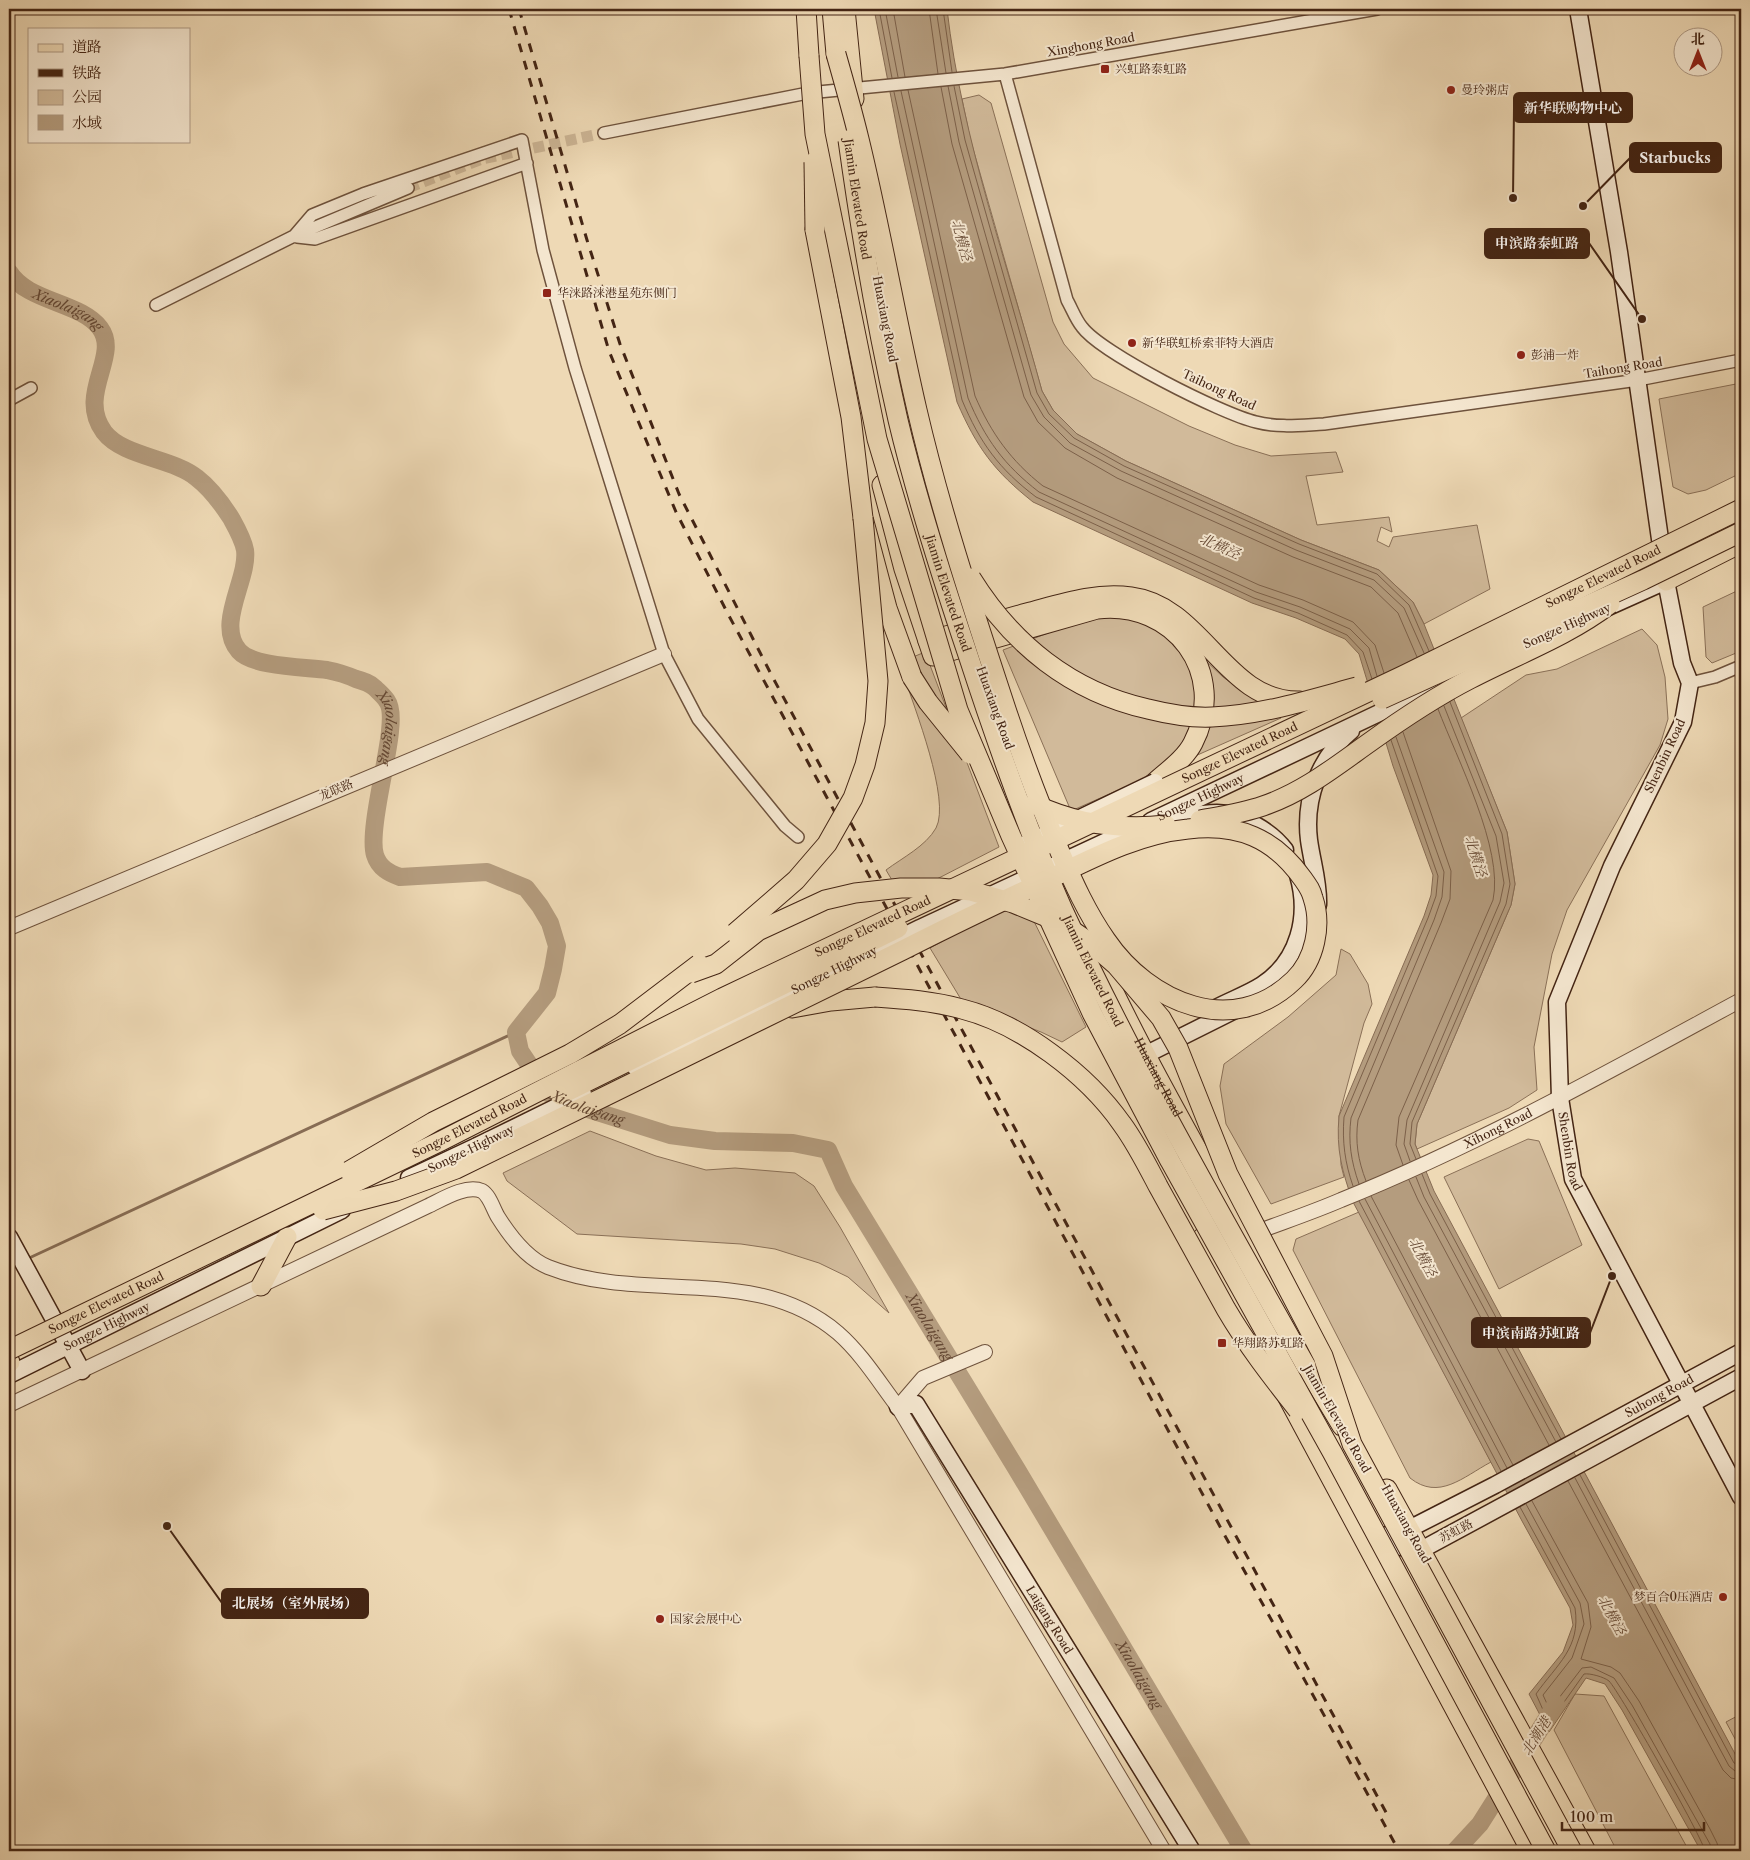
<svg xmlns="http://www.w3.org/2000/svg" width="1750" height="1860" viewBox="0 0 1750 1860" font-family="'Libre Caslon Text','Noto Serif SC',serif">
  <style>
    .green { fill: #d1ba9a; stroke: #8a7057 }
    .water { fill: #b49c7e; stroke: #876c54 }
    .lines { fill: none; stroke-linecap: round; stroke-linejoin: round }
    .shore { stroke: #7c6049; stroke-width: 1 }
    .stream { stroke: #876c54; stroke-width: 3 }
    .river { stroke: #b49c7e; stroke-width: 18 }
    .minor-tunnel { stroke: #ccb595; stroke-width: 11; stroke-dasharray: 11 5.5; stroke-linecap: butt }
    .minor-casing { stroke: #6e523c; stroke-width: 14 }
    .tertiary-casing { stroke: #6e523c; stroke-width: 16 }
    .secondary-casing { stroke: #442514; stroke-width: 19 }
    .primary-casing { stroke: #442514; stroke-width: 21 }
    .trunk-casing { stroke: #442514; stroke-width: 21 }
    .minor { stroke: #f4e6cf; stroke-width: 11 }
    .tertiary { stroke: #f4e6cf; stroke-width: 14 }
    .secondary { stroke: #f4e6cf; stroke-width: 16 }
    .primary { stroke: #eed9b5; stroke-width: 19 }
    .trunk { stroke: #eed9b5; stroke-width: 19 }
    .rail { stroke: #442514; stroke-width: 3; stroke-dasharray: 9 9; stroke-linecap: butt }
    .secondary-bridge-casing { stroke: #442514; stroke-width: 19; stroke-linecap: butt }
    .trunk-bridge-casing { stroke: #442514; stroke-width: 21; stroke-linecap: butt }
    .secondary-bridge { stroke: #f4e6cf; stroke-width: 16 }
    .trunk-bridge { stroke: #eed9b5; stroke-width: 19 }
    .poi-dot { fill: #8f2418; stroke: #f4e6cf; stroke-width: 2 }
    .labels { text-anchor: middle; stroke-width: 4; stroke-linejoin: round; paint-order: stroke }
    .street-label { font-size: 12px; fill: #442514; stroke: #f4e6cf }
    .poi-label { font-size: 12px; fill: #442514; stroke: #f4e6cf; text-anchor: start }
    .water-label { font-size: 14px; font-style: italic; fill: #664934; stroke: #f4e6cf }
    .leader { fill: none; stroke: #442514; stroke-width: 2 }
    .callout-dot { fill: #442514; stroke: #f4e6cf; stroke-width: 2 }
    .callout { fill: #442514; stroke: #442514; stroke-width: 2 }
    .callout-label { font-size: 14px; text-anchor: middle; font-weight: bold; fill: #fff }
  </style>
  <rect width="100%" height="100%" fill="#eed9b5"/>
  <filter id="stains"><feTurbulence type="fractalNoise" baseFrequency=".004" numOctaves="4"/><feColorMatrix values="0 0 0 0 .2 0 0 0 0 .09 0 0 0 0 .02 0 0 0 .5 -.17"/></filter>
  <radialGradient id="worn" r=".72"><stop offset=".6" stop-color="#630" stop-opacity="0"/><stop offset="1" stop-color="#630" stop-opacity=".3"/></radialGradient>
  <path class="green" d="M979,95L991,103L1053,322L1064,344L1093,378L1189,426L1235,445L1271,456L1336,452L1343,472L1306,476L1317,525L1389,517L1392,532L1381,527L1377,541L1389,547L1393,537L1477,525L1490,589L1424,624L1413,602L1379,570L1301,540L1126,461L1077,434L1053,410L1042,391L970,138L962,99Z
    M1741,383V473L1706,490L1688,494L1673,487L1659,399Z
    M1741,589V651L1712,663L1706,657L1703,607Z
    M1105,614L1142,622L1204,659L1223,677L1281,718L1071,811L1003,650L1080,621Z
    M1642,629L1657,645L1665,677L1668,719L1660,745L1567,910L1552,954L1534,1047L1537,1090L1509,1108L1417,1149L1415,1144L1417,1124L1511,905L1515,884L1507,832L1461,718L1526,675L1557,669Z
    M925,652L999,847L902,897L886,870C902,858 926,846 936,828C951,800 914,707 904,676L913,657Z
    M1022,897L1086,1027L1062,1042L1041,1032L962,1001L930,948Z
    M1341,949L1350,954L1368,984L1372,1004L1364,1023L1339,1116L1341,1165L1344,1177L1271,1204L1226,1124L1220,1086L1224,1064L1288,1017L1336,975Z
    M590,1131L656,1156L706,1170L735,1168L795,1173L814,1186L840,1227L889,1313L848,1277L819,1263L775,1249L741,1244L577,1234L507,1181L503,1173Z
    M1528,1139L1539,1141L1582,1245L1499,1289L1444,1177Z
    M1359,1212L1491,1462C1463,1477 1439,1501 1410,1478L1293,1250L1296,1239Z
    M1575,1694L1604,1696L1689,1851H1617L1554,1730Z
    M1741,1714V1750L1726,1722Z"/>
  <path class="water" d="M874,9H947C962,140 1008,265 1042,391L1053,410L1077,434L1126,461L1301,540L1379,570L1413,602L1424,624L1507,832L1515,884L1511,905L1417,1124L1415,1144L1434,1191L1741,1765V1851H1701L1622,1710L1605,1684L1586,1678L1549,1732L1529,1694L1563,1652L1573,1625L1570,1608L1522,1521L1353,1202C1342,1171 1336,1150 1339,1116L1424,916L1431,895L1433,875L1393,766L1359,654L1345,639L1296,618L1252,603L1033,502C994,471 977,448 957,402L900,144Z"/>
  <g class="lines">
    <path class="shore" d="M879,9L892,78
      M885,9L898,77
      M893,9L905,77
      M929,9L938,74
      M936,9L946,73
      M943,9L952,72
      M948,86L959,142L1031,395L1044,417L1070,443L1121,471L1296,550L1374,580L1404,608L1424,653
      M954,86L965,140L1037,393L1049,414L1074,438L1124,466L1299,544L1377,574L1409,605L1429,651
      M941,87L952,144L1024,397L1038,422L1065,448L1117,478L1293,557L1371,587L1398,613L1417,657
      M908,90L975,396C991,433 1011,461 1043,486L1259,585L1303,600L1353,622L1375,645L1384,673
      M901,91L968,398C985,439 1004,465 1039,492L1256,592L1300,607L1350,629L1369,648L1377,676
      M894,92L962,400C980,443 999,469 1036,497L1254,598L1298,613L1347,635L1363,652L1372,679
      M1416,1159L1410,1144L1412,1122L1506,904L1510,884L1502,834L1450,702
      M1410,1161L1404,1144L1407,1120L1500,902L1504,883L1496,836L1444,706
      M1403,1165L1396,1145L1399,1117L1493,900C1504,849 1457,759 1438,709
      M1422,1174L1430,1194L1561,1439
      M1416,1177L1424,1197L1556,1442
      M1409,1180L1418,1200L1549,1445
      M1366,1181C1358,1160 1355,1142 1358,1120L1441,923L1450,899L1451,871L1403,732
      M1359,1184C1351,1161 1348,1142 1351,1118L1434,920L1442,897L1444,872L1396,737
      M1353,1186C1345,1163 1342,1142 1344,1117L1428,918L1436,896L1438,876L1391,740
      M1371,1196L1513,1465
      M1365,1199L1507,1468
      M1359,1201L1501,1471
      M1580,1475L1734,1763L1741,1766
      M1575,1478L1729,1766L1735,1771L1741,1772
      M1568,1481L1723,1770L1731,1778L1741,1780
      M1532,1501L1588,1603L1591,1627L1581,1659L1611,1667L1620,1673L1639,1701L1710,1829L1717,1843L1719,1851
      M1526,1504L1580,1603L1584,1624L1572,1658L1543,1695L1548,1706L1552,1707L1582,1668L1591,1667L1614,1678L1632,1705L1710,1844L1711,1851
      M1520,1507L1575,1608C1581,1648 1557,1664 1536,1694L1547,1719H1552L1584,1674C1590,1673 1604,1677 1609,1681C1619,1691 1704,1840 1705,1851"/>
    <path class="stream" d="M27,1259L516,1032
      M9,1268L17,1264"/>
    <g class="river">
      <path id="s1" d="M9,272C27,302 81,302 100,328C121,356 76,394 104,432C123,457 173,458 197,478C210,488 222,504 231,518C236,527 243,539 245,550C249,579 215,624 239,651C253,667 305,667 327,670C337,672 347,675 356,679C363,681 370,683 375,688C379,692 384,696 387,701C392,708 391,722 390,731C388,759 368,833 375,855C379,868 389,873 400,877L487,872L526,888L540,906L550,923L557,946L553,969L547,993L516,1032L520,1051L548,1093L578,1106L670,1135L715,1141L793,1143L828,1150L844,1186L1016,1468L1244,1851"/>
      <path d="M1455,1851L1480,1824L1556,1704"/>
    </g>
    <path class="minor-tunnel" d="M408,188L482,159L604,133"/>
    <g class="minor-casing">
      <path id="minor" d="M1005,74L1067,300C1072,309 1076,320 1082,327C1101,353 1222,414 1256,422C1278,428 1302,425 1324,424L1638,380L1741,360
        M604,133L808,93L1005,74L1377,9
        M294,236L312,215L363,194L522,140L543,250L575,368L664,654L698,719L785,826L798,837
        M297,237L315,239L527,163
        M156,305L294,236L408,188
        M9,400L31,388
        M1690,683L1715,677L1741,666"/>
    </g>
    <g class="tertiary-casing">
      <g id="tertiary">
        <path d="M9,928L664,654"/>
        <path id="s2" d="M1249,1235C1280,1223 1311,1213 1341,1200C1480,1144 1610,1071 1741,1000"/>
        <path d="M9,1405L428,1206C441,1200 466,1184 482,1191C490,1196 493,1209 498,1217C510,1236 526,1258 548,1267C645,1305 754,1262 838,1333C862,1354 879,1382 898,1407L1164,1851"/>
        <path d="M898,1407L923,1378L985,1352"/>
      </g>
    </g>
    <g class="secondary-casing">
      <g id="secondary">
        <path id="s3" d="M1578,9L1619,252L1666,581L1682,663L1690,683L1683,722L1612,866L1557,1002L1560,1098L1573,1179L1741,1497"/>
        <path d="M1599,611L1666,581"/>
        <path d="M1166,819C1183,817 1200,813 1217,813C1240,813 1271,831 1285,850"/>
        <path id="s4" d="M1151,821L1472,669"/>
        <path d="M1318,905C1319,883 1312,862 1309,840C1304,799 1319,758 1351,731"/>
        <path d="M1216,1008C1231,1000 1248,994 1262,985C1299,961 1310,916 1298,875"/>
        <path d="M1135,1060L1237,1009"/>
        <path d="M409,1178L477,1146"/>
        <path d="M9,1237L82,1371"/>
        <path id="s5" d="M9,1375L342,1210"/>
        <path id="s6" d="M898,1407L916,1404L1192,1851"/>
        <path id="s7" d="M1366,1541L1409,1529L1495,1485L1741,1352"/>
        <path d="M1370,1542L1421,1550L1741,1377"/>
      </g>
    </g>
    <g class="primary-casing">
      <g id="primary">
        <path d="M845,9L854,99"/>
        <path d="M882,485L904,569L932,653"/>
        <path d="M1666,581L1741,543"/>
        <path d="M928,641C961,632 994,622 1027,613C1061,604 1095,592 1131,597C1203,606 1225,703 1300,701"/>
        <path d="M933,656L1097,609C1174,600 1229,673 1193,743C1185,759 1166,772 1153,784"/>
        <path id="s8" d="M1054,859C1123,1031 1221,1189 1310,1351"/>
        <path d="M1203,1237L1267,1359"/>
        <path d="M261,1286L287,1237"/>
        <path d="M1287,1396L1531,1851"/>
        <path d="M1387,1489L1586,1851"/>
      </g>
    </g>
    <g class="trunk-casing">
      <path id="trunk" d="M806,9L809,56
        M832,9L836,54
        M815,230L851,417L863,518L887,608L912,677
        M792,1008L831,1001L875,997
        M9,1363L10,1362
        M1306,1366L1342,1426"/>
    </g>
    <use href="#minor" class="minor"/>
    <use href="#tertiary" class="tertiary"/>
    <use href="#secondary" class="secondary"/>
    <use href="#primary" class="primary"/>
    <use href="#trunk" class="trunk"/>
    <path class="rail" d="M509,9L609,351L676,512L728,614L1224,1534L1399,1851
      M519,9L587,240L620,344L679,494L772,676L1034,1164L1388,1816"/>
    <g class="secondary-bridge-casing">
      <g id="secondary-bridge">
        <path d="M1022,846L1155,782"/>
        <path id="s9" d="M636,1068L920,928L1139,826"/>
        <path d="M477,1146L583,1094"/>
      </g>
    </g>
    <g class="trunk-bridge-casing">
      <g id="trunk-bridge">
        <path d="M809,56L815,134L877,439L958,710L1011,836L1092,1013L1170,1161L1332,1452L1546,1851"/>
        <path id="s10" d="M848,140C861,234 877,328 898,420C917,500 942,578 968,655C996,741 1026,827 1063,910C1135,1066 1222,1216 1306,1366"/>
        <path d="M814,162L815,230"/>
        <path d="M971,578C1012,644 1071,692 1148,709C1168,714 1191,718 1212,717C1262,715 1309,700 1357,687"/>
        <path d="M912,677L928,702L970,754"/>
        <path d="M1382,699L1643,580L1741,532"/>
        <path d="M1034,804C1076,824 1120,830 1166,825"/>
        <path d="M1200,820C1222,816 1243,813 1263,806C1304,792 1336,766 1370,742C1402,719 1435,697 1470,679C1518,654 1566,637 1610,604"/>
        <path d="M735,933L796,880L827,844L853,798L865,765L875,723L878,681L863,518"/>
        <path d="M691,973L716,964L758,931L825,900L855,893L901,888H939L971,891L1013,903L1047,917L1073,931L1092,944L1116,965L1161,1018L1178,1048L1228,1174L1323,1356L1352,1444L1572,1851"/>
        <path d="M875,997C905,999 933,1001 962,1009C1021,1024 1087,1074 1122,1124C1136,1143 1147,1165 1158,1186C1181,1227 1203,1268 1226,1309C1247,1345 1272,1377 1298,1410"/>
        <path d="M560,1095L898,928"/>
        <path d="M349,1171L433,1122L570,1054L620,1024L699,964"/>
        <path d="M323,1210L396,1191L456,1169C605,1096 755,1024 903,950C950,926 996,904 1043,882C1089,860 1136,834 1188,829C1238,823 1274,838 1303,879C1308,886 1311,890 1313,898C1322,925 1315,960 1294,980C1233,1039 1149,1003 1106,940C1087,913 1073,882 1060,852C1038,801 1019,749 1002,697C971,603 939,505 917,410C896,320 881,229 859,139C852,110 844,82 836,54"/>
        <path id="s11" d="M9,1350L441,1141L722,998L1404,675L1741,509"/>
      </g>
    </g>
    <use href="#secondary-bridge" class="secondary-bridge"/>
    <use href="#trunk-bridge" class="trunk-bridge"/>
  </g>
  <g class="poi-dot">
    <rect x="1100" y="64" width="10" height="10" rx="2.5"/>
    <circle cx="1451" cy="90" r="5"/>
    <rect x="542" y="288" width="10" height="10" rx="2.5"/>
    <circle cx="1132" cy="343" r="5"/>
    <circle cx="1521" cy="355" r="5"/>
    <rect x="1217" y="1338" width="10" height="10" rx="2.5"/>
    <circle cx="1723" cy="1597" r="5"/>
    <circle cx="660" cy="1619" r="5"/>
  </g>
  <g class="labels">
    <g class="street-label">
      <text transform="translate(1091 45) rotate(-10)" y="4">Xinghong Road</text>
      <text dy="4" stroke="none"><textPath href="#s10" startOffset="60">Jiamin Elevated Road</textPath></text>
      <text transform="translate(885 319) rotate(79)" y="4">Huaxiang Road</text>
      <text transform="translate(1623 368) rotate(-9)" y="4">Taihong Road</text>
      <text transform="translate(1219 390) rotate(25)" y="4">Taihong Road</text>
      <text dy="4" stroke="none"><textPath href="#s11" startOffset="1772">Songze Elevated Road</textPath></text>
      <text dy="4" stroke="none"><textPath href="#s10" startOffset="465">Jiamin Elevated Road</textPath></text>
      <text transform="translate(1567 626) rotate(-24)" y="4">Songze Highway</text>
      <text transform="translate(995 708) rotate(70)" y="4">Huaxiang Road</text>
      <text dy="4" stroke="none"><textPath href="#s11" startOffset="1368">Songze Elevated Road</textPath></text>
      <text transform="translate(1665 756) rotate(-65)" y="4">Shenbin Road</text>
      <text transform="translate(336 790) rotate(-23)" y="4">龙联路</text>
      <text dy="4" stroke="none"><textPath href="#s4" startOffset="55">Songze Highway</textPath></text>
      <text dy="4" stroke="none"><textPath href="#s11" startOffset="962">Songze Elevated Road</textPath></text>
      <text dy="4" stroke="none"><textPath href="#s9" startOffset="221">Songze Highway</textPath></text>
      <text dy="4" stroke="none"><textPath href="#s10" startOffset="870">Jiamin Elevated Road</textPath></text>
      <text dy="4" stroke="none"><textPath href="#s8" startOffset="242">Huaxiang Road</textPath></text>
      <text dy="4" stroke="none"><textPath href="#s11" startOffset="512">Songze Elevated Road</textPath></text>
      <text dy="4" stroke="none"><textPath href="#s2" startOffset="271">Xihong Road</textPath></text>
      <text transform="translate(471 1149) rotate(-26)" y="4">Songze Highway</text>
      <text dy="4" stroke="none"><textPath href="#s3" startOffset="1181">Shenbin Road</textPath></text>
      <text dy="4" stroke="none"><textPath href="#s11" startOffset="108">Songze Elevated Road</textPath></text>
      <text dy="4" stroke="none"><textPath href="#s5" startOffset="109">Songze Highway</textPath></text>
      <text dy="4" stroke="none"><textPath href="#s7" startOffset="328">Suhong Road</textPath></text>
      <text transform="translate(1337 1419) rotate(60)" y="4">Jiamin Elevated Road</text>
      <text transform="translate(1406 1524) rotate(61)" y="4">Huaxiang Road</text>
      <text transform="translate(1456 1531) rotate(-28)" y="4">苏虹路</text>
      <text dy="4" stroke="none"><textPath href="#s6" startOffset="272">Laigang Road</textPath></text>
    </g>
    <g class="poi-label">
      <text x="1115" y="73">兴虹路泰虹路</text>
      <text x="1461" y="94">曼玲粥店</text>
      <text x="557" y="297">华涞路涞港星苑东侧门</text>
      <text x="1142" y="347">新华联虹桥索菲特大酒店</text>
      <text x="1531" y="359">彭浦一炸</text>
      <text x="1232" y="1347">华翔路苏虹路</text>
      <text x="1713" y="1601" text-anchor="end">梦百合0压酒店</text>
      <text x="670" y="1623">国家会展中心</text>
    </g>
    <g class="water-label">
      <text transform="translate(962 240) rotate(75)" y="5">北横泾</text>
      <text dy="5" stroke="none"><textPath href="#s1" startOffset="71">Xiaolaigang</textPath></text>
      <text transform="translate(1220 546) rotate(24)" y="5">北横泾</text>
      <text dy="5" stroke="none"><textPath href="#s1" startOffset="702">Xiaolaigang</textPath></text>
      <text transform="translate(1476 856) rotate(73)" y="5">北横泾</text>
      <text dy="5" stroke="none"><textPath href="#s1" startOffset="1272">Xiaolaigang</textPath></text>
      <text transform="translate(1423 1257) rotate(62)" y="5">北横泾</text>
      <text dy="5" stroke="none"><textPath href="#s1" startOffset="1722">Xiaolaigang</textPath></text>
      <text transform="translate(1612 1615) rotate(62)" y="5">北横泾</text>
      <text dy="5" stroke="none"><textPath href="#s1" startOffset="2128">Xiaolaigang</textPath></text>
      <text transform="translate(1536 1736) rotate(-58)" y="5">北潮港</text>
    </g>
  </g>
  <path class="leader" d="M1513 198L1514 108M1583 206L1630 158M1642 319L1589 243M1612 1276L1590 1333M167 1526L222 1603"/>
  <g class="callout-dot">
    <circle cx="1513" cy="198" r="5"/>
    <circle cx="1583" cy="206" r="5"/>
    <circle cx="1642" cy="319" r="5"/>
    <circle cx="1612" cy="1276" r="5"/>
    <circle cx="167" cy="1526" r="5"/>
  </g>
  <g class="callout">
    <rect x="1514" y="93" width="118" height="29" rx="5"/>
    <rect x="1630" y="143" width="91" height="29" rx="5"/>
    <rect x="1485" y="229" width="104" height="29" rx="5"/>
    <rect x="1472" y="1318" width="118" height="29" rx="5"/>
    <rect x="222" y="1589" width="146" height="29" rx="5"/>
  </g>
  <g class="callout-label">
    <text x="1573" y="113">新华联购物中心</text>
    <text x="1675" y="163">Starbucks</text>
    <text x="1537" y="248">申滨路泰虹路</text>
    <text x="1531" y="1338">申滨南路苏虹路</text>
    <text x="295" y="1608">北展场（室外展场）</text>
  </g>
  <rect width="1750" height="1860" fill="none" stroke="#eed9b5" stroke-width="30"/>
  <rect x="10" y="10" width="1730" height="1840" fill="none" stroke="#442514" stroke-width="2.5"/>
  <rect x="15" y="15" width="1720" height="1830" fill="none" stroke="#442514"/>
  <rect x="28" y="28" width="162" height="115" fill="#f4e6cf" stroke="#ae9984"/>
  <rect x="38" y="44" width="25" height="8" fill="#eed9b5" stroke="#ae9984"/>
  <text x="72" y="52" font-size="15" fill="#442514">道路</text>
  <rect x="38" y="69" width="25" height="8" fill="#442514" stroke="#ae9984"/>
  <text x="72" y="78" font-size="15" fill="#442514">铁路</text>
  <rect x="38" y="90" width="25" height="15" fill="#d1ba9a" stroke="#ae9984"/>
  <text x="72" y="102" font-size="15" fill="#442514">公园</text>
  <rect x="38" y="115" width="25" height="15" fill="#b49c7e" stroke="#ae9984"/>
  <text x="72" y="128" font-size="15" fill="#442514">水域</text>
  <g transform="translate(1698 52)"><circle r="24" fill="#f4e6cf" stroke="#ae9984"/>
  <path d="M0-4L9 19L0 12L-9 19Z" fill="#8f2418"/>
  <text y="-8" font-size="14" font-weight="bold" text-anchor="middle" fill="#442514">北</text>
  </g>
  <path d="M1562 1822v8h142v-8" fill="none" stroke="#442514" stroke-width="2.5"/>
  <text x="1570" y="1822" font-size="15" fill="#442514" stroke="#f4e6cf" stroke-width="4" paint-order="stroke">100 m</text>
  <rect width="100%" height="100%" filter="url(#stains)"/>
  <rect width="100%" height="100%" fill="url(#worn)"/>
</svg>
